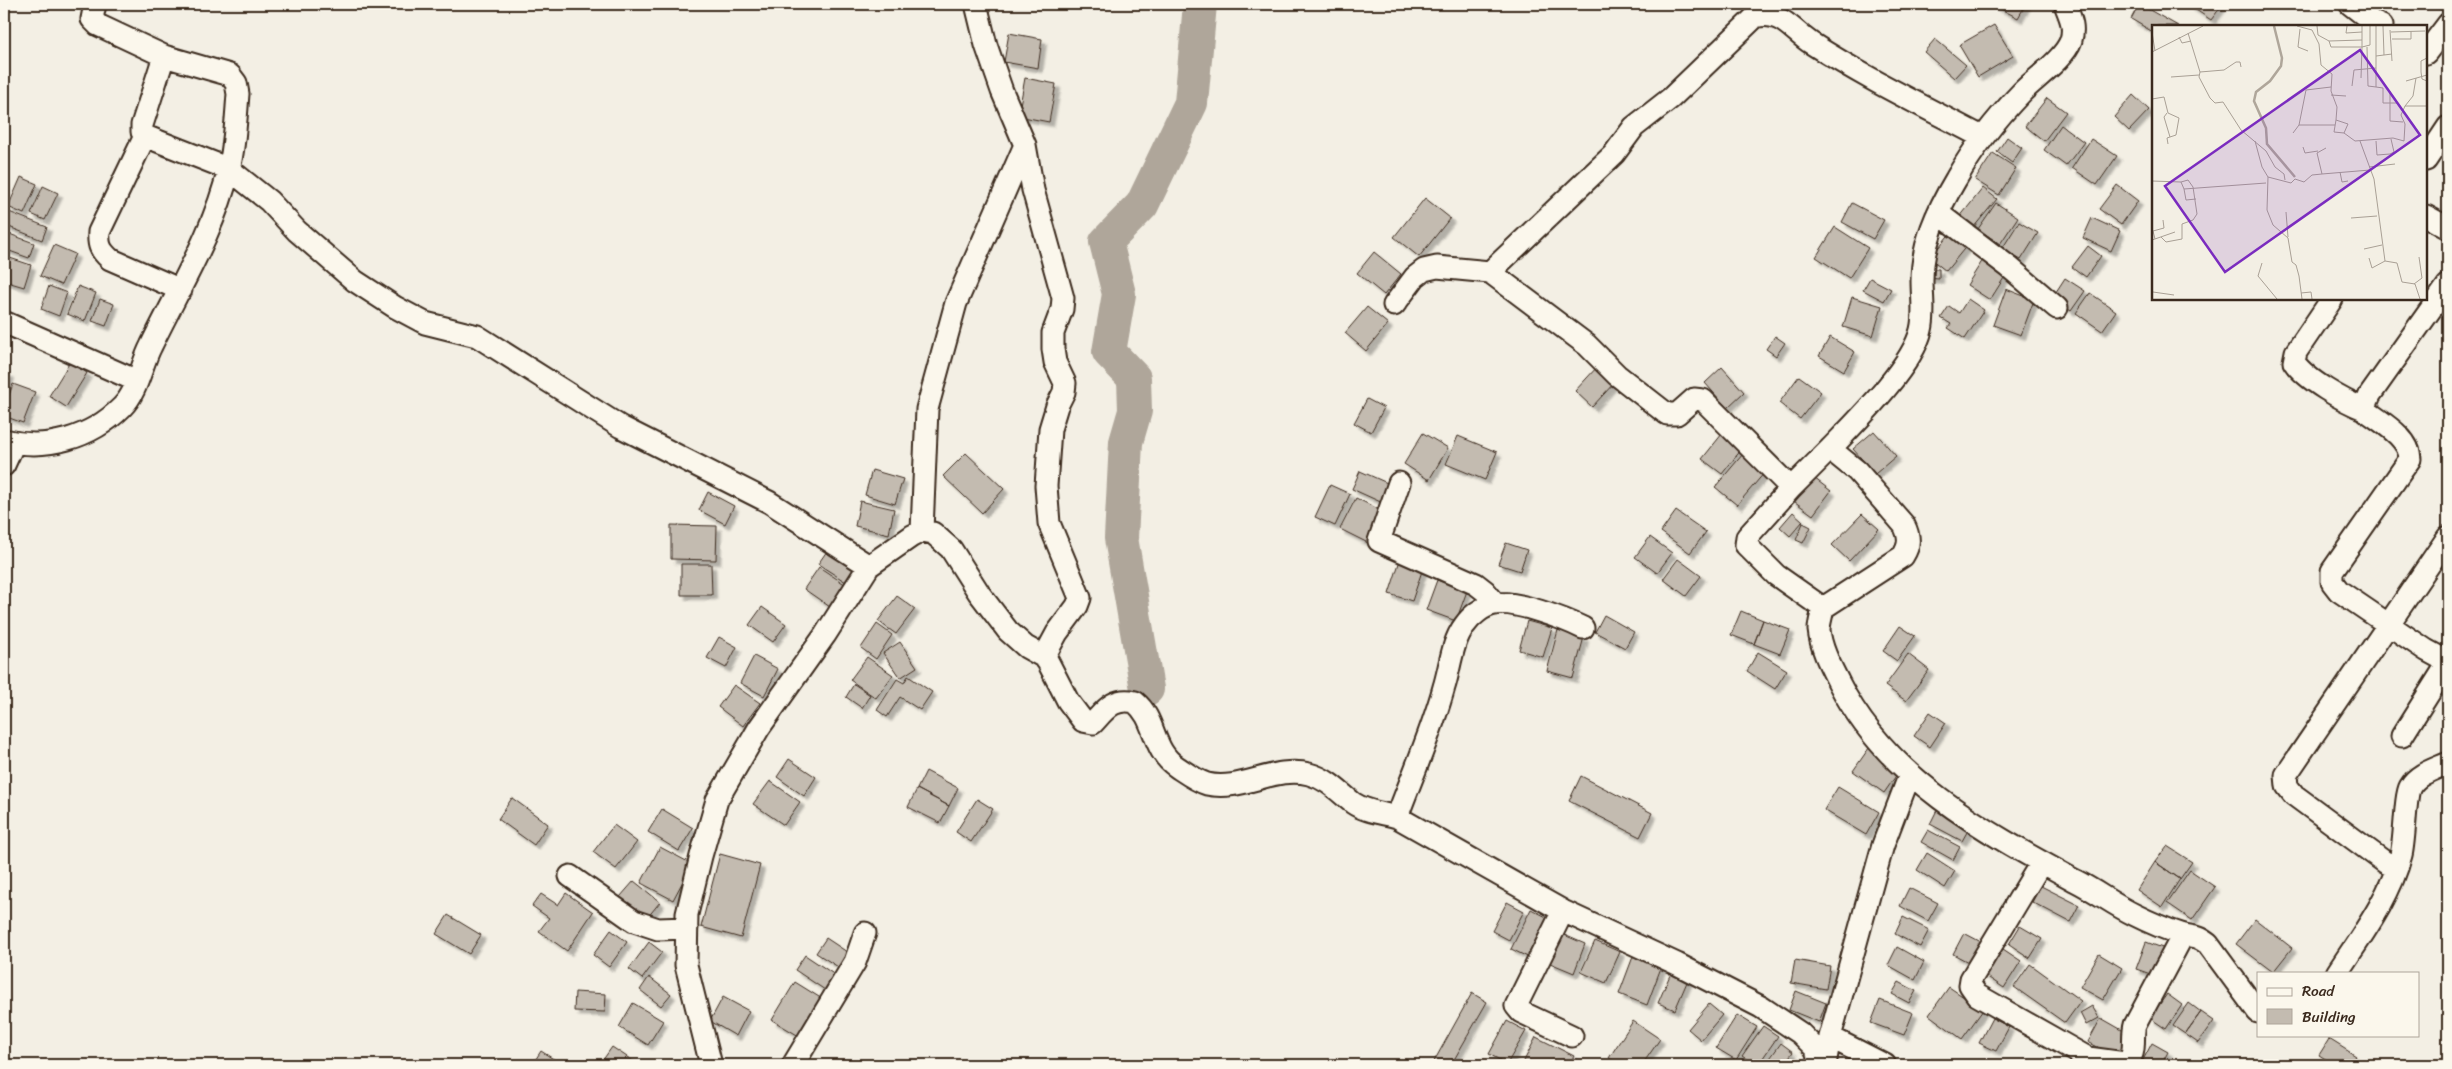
<svg xmlns="http://www.w3.org/2000/svg" width="2452" height="1069" viewBox="0 0 2452 1069" font-family="Sriracha,sans-serif">
  <style>
    .lines { fill: none; stroke-linecap: round; stroke-linejoin: round }
    .river { stroke: #afa69a; stroke-width: 34 }
    .building { fill: #c3bbb0; stroke: #3b2a1e; filter: url(#shadow) }
    .street-casing { stroke: #3b2a1e; stroke-width: 25 }
    .street { stroke: #fbf7ec; stroke-width: 21 }
    .inset-river { fill: none; stroke: #afa69a; stroke-width: 2.5 }
    .inset-road { fill: none; stroke: #a9a095; stroke-width: 1 }
    .view { fill: #7b2cbf; fill-opacity: 0.15; stroke: #7b2cbf; stroke-width: 2.5 }
    .inset-edge { fill: none; stroke: #3b2a1e; stroke-width: 2.5 }
  </style>
  <defs>
    <filter id="shadow"><feDropShadow dx="4.5" dy="4.5" stdDeviation="1" flood-color="#0004"/></filter>
  </defs>
  <rect width="100%" height="100%" fill="#f3efe4"/>
  <filter id="ink" filterUnits="userSpaceOnUse"><feTurbulence type="fractalNoise" baseFrequency=".02" numOctaves="2"/><feDisplacementMap in="SourceGraphic" scale="10" xChannelSelector="R" yChannelSelector="G"/><feConvolveMatrix kernelMatrix="1 2 1 2 8 2 1 2 1" color-interpolation-filters="sRGB"/></filter>
  <g filter="url(#ink)">
    <g class="lines">
      <path class="river" d="M1147,689L1121,538L1126,442L1135,411L1134,378L1109,352L1119,294L1106,242L1142,205L1191,103L1200,4"/>
    </g>
    <path class="building" d="M1991,4H2026L2018,18Z
      M2139,4L2178,26H2153V32L2131,19Z
      M2187,4H2223L2211,20Z
      M1994,25L2013,56L1978,77L1959,45Z
      M1009,33L1042,39L1038,68L1004,62Z
      M1935,39L1966,65L1954,78L1924,52Z
      M1025,78L1056,84L1049,122L1018,116Z
      M2133,95L2149,110L2129,131L2114,117Z
      M2047,98L2066,112L2044,141L2025,126Z
      M2061,125L2084,142L2066,166L2044,150Z
      M2007,137L2022,148L2012,163L1997,152Z
      M2091,139L2117,156L2097,185L2072,168Z
      M1993,153L2016,168L1999,195L1975,180Z
      M21,177L37,184L24,214L8,207Z
      M2117,185L2138,201L2121,225L2099,209Z
      M43,186L58,193L45,220L31,214Z
      M1983,188L1997,199L1973,228L1959,218Z
      M1425,198L1450,218L1419,257L1394,237Z
      M1852,203L1884,220L1873,239L1842,222Z
      M1996,203L2018,217L2000,244L1978,229Z
      M4,210L47,227L42,240L4,225Z
      M2092,218L2120,231L2111,251L2083,238Z
      M2019,222L2038,233L2021,260L2002,249Z
      M1835,227L1868,248L1849,278L1816,257Z
      M1952,231L1968,244L1946,271L1930,258Z
      M4,232L34,243L29,258L4,249Z
      M54,245L75,254L61,285L40,276Z
      M2088,246L2101,256L2086,277L2072,267Z
      M1374,252L1401,274L1384,295L1357,273Z
      M1986,255L2009,270L1990,300L1967,285Z
      M4,256L31,265L24,287L4,281Z
      M1926,269H1939V279L1926,278Z
      M1870,278L1891,289L1884,301L1863,290Z
      M2065,278L2085,291L2071,311L2052,298Z
      M49,286L67,293L59,316L41,309Z
      M78,286L96,293L85,321L67,314Z
      M2006,289L2034,300L2021,335L1993,325Z
      M2090,293L2116,311L2102,331L2076,313Z
      M1852,297L1882,306L1873,336L1843,327Z
      M100,299L114,304L106,326L92,321Z
      M1968,299L1984,310L1965,339L1948,328L1951,324L1941,318L1949,306L1959,313Z
      M1367,307L1388,324L1366,351L1345,333Z
      M1775,336L1785,343L1776,356L1766,349Z
      M1830,337L1855,352L1844,371L1819,356Z
      M70,362L87,373L66,407L49,396Z
      M1598,366L1615,382L1592,407L1575,391Z
      M1722,367L1744,392L1727,408L1705,383Z
      M4,372L10,374L4,391Z
      M1799,376L1821,392L1800,419L1779,403Z
      M13,384L35,392L23,423L4,416V409Z
      M1367,399L1384,408L1371,432L1354,423Z
      M1874,431L1896,456L1875,474L1853,449Z
      M1423,433L1448,448L1429,480L1404,464Z
      M1722,434L1741,450L1722,474L1702,459Z
      M1458,436L1497,452L1485,480L1446,464Z
      M966,453L1004,489L982,513L943,476Z
      M1743,454L1765,472L1737,505L1715,487Z
      M872,470L903,479L895,504L865,495Z
      M1360,471L1394,486L1385,504L1352,489Z
      M1810,475L1831,491L1813,515L1791,499Z
      M1330,485L1350,494L1335,526L1315,517Z
      M708,492L734,506L725,524L699,510Z
      M1356,498L1384,512L1368,543L1340,529Z
      M860,501L894,509L889,534L855,526Z
      M1676,511L1706,532L1690,553L1661,532Z
      M1793,512L1803,521L1790,536L1780,527Z
      M1862,514L1879,529L1849,561L1832,545Z
      M1803,523L1811,527L1803,543L1796,540Z
      M671,525L717,526L716,560L671,559Z
      M1650,537L1672,553L1657,573L1635,557Z
      M1506,543L1527,550L1520,571L1498,564Z
      M827,551L854,569L846,582L818,564Z
      M1401,557L1424,565L1412,601L1389,594Z
      M1678,559L1701,576L1686,596L1663,579Z
      M681,564H711L712,595H681Z
      M819,567L846,585L830,607L804,589Z
      M1437,580L1467,591L1456,621L1426,610Z
      M897,596L915,609L896,634L878,621Z
      M762,607L786,624L773,642L749,625Z
      M1741,611L1763,620L1754,644L1731,635Z
      M1604,615L1634,632L1625,648L1595,632Z
      M1763,620L1790,630L1780,654L1754,644Z
      M1527,621L1552,628L1543,657L1519,650Z
      M877,624L892,635L876,659L861,648Z
      M1900,626L1915,636L1897,661L1883,651Z
      M1558,630L1584,637L1573,678L1547,671Z
      M719,637L737,647L726,668L707,658Z
      M900,642L917,667L900,678L883,653Z
      M1758,652L1787,670L1775,689L1747,671Z
      M1908,654L1929,670L1906,701L1885,686Z
      M754,656L778,669L764,696L740,683Z
      M867,657L893,675L876,698L850,680Z
      M908,676L932,692L920,710L900,697L887,717L877,710L897,679L904,683Z
      M854,684L870,695L862,708L846,697Z
      M734,685L760,703L743,726L718,707Z
      M1930,712L1946,723L1930,747L1914,736Z
      M1869,748L1900,770L1884,793L1853,771Z
      M789,759L816,777L804,796L777,777Z
      M926,771L958,788L949,806L917,789Z
      M1581,776L1652,813L1640,837L1569,801Z
      M770,781L800,802L784,825L753,804Z
      M1838,787L1879,812L1866,835L1824,810Z
      M917,789L949,806L940,823L908,807Z
      M512,798L548,824L534,845L498,819Z
      M977,799L993,809L971,842L956,832Z
      M1938,808L1971,825L1962,841L1930,824Z
      M662,809L693,828L679,851L648,832Z
      M614,825L637,842L616,869L593,852Z
      M1928,830L1960,847L1953,860L1921,842Z
      M2167,846L2192,862L2180,879L2155,862Z
      M660,847L692,864L673,900L641,883Z
      M1927,853L1955,871L1945,888L1917,870Z
      M720,854L760,865L741,938L701,927Z
      M2155,862L2180,879L2162,907L2137,890Z
      M2190,870L2215,887L2192,920L2167,903Z
      M634,881L660,902L647,918L620,897Z
      M2041,886L2079,905L2070,922L2032,902Z
      M1909,888L1938,903L1928,921L1900,906Z
      M566,893L593,912L567,951L539,931L549,918L532,906L541,894L558,905Z
      M1507,902L1524,911L1509,940L1492,931Z
      M1531,909L1554,921L1534,960L1511,949Z
      M448,915L481,935L469,954L436,934Z
      M1903,917L1929,930L1920,947L1895,934Z
      M2255,919L2292,948L2273,972L2236,944Z
      M2020,926L2042,939L2030,958L2009,944Z
      M611,930L627,942L609,967L593,955Z
      M1964,933L1983,943L1972,964L1953,954Z
      M1562,934L1585,944L1574,973L1550,963Z
      M826,938L853,956L843,970L816,953Z
      M1595,941L1620,952L1606,983L1581,972Z
      M649,942L662,952L642,979L629,969Z
      M2146,942L2168,950L2159,977L2136,969Z
      M1897,947L1924,962L1915,980L1888,965Z
      M2000,947L2021,961L2004,988L1983,974Z
      M1634,954L1662,965L1647,1005L1619,994Z
      M2099,954L2122,968L2103,1000L2080,987Z
      M805,955L835,975L825,990L795,970Z
      M1795,960L1830,966L1826,989L1791,983Z
      M2030,964L2081,1001L2065,1023L2014,987Z
      M1673,968L1690,975L1675,1010L1658,1003Z
      M649,977L671,994L661,1006L640,990Z
      M795,982L827,1002L804,1039L772,1020Z
      M1899,982L1916,991L1909,1003L1892,994Z
      M1949,987L1983,1010L1962,1039L1929,1015Z
      M1796,991L1826,1003L1819,1022L1789,1010Z
      M575,992L606,994L605,1012L574,1011Z
      M1472,993L1487,1002L1451,1065H1432Z
      M2167,994L2182,1005L2166,1029L2150,1018Z
      M723,997L749,1011L736,1036L710,1021Z
      M1880,1000L1913,1013L1904,1035L1871,1023Z
      M633,1003L663,1021L648,1045L619,1027Z
      M2189,1003L2201,1012L2185,1034L2173,1026Z
      M1709,1004L1722,1015L1701,1040L1688,1029Z
      M2092,1006L2099,1018L2086,1025L2080,1013Z
      M2201,1012L2214,1021L2198,1043L2185,1034Z
      M1737,1015L1757,1027L1736,1060L1716,1048Z
      M1992,1018L2009,1027L1996,1051L1979,1043Z
      M2101,1018L2129,1034L2117,1057L2088,1042Z
      M1507,1021L1526,1031L1507,1064L1489,1054Z
      M1633,1021L1660,1039L1642,1065H1620L1609,1058Z
      M1763,1026L1778,1036L1758,1065H1755L1742,1056Z
      M1536,1037L1574,1056L1569,1065H1522Z
      M2329,1039L2356,1056L2350,1065H2335L2319,1055Z
      M1781,1043L1793,1052L1783,1065H1774L1768,1061Z
      M2152,1043L2168,1052L2161,1065H2153L2143,1060Z
      M612,1047L639,1065L600,1064Z
      M541,1051L558,1062L556,1065H532Z"/>
    <g class="lines">
      <g class="street-casing">
        <path id="street" d="M95,4L92,19L98,25L164,56L142,125V132L145,136L229,169L269,201L297,231L355,281L395,307L425,323L477,336L621,427L769,502L869,566
          M976,4L986,45L1002,91L1025,145L1033,190L1063,298L1062,309L1053,333V349L1055,362L1065,383L1064,392L1057,406L1050,429L1046,486L1049,523L1080,598L1077,606L1057,633L1044,657
          M2065,4C2070,17 2075,26 2071,40C2065,58 2036,78 2022,92C1997,118 1974,147 1956,179C1937,211 1922,244 1922,281C1922,298 1925,314 1921,330C1913,366 1856,422 1830,449L1857,471L1904,525C1910,537 1910,545 1903,556L1823,608C1822,615 1819,623 1819,630C1821,649 1831,667 1839,683C1887,779 1986,832 2076,881C2096,891 2114,905 2135,915C2149,922 2165,929 2181,934C2193,938 2195,934 2208,944L2258,1012
          M2350,4L2373,22L2382,26
          M2426,53L2448,24
          M145,136L99,232C98,245 100,250 110,259L181,290
          M2426,160L2448,127
          M1938,213L2009,267L2057,308
          M2426,216L2448,228
          M1490,272L1614,154L1634,127L1671,98L1755,17C1781,10 1791,30 1811,43C1865,78 1925,107 1982,137
          M2448,285L2370,395L2364,409C2379,421 2410,437 2410,459L2332,571V582L2339,591L2426,650L2448,662
          M2332,299L2296,352L2294,362C2306,380 2344,401 2364,409
          M1394,305L1415,277L1424,270L1437,267L1490,272L1587,345L1617,375L1667,414H1677L1694,399L1703,400L1791,488
          M6,323L137,381
          M4,440C46,451 91,438 122,407C138,391 141,365 151,346C179,288 214,232 229,169C235,145 236,118 238,94L236,83L230,75L164,56
          M4,465L14,443
          M1399,483L1379,541L1476,584L1485,591L1496,604
          M922,531L927,409L956,303L1025,145
          M1823,608L1776,575L1746,545L1747,537L1791,488L1830,449
          M2402,736L2448,663
          M1397,817L1563,911L1677,964L1761,1007L1800,1033L1815,1048L1822,1065
          M2041,863L1971,979L1970,985L1977,995L2088,1058L2125,1063C2138,1054 2131,1038 2135,1025L2183,935
          M2386,863L2294,795L2287,786L2286,775L2448,537
          M570,876L634,921L658,929L687,928
          M1563,911L1516,1006L1521,1012L1572,1036
          M2337,973C2361,936 2390,898 2401,855C2405,840 2405,796 2410,787C2417,774 2435,769 2448,763
          M1830,1037L1885,1065
          M711,1065L686,965L687,914L701,856L717,800L759,728L825,635L869,566L912,536L922,531L933,533L951,549L979,593L1008,631L1026,647L1044,657L1048,662L1068,701L1083,721L1093,723C1106,709 1114,697 1135,702C1157,720 1151,750 1177,767C1186,773 1197,781 1207,784C1241,792 1275,765 1309,774C1328,779 1339,792 1353,803C1366,812 1383,813 1397,817C1413,774 1432,731 1444,687C1450,668 1452,642 1464,626C1471,616 1483,606 1495,604C1515,600 1565,619 1583,628
          M793,1065L855,962L865,933
          M1825,1065L1830,1037L1883,845L1910,774"/>
      </g>
      <use href="#street" class="street"/>
    </g>
  </g>
  <g transform="translate(2152 25)">
    <rect width="275" height="275" fill="#f3efe4"/>
    <path class="inset-river" d="M122,1L130,33L129,41L118,56L104,67L102,76L114,103L115,119L143,152"/>
    <path class="inset-road" d="M145,1L160,5L167,19L169,40L180,49L179,66L185,82L184,95L196,99L192,108M165,1L166,10L177,16L179,22H210V1M195,1L194,8L210,7M224,1V62L231,63V78H245M231,1L232,30M148,4L146,22L156,26M238,5L240,36M0,7L3,26M239,7L273,6M36,8L48,47L72,45L84,37H88L89,42M27,12L30,18L39,16M240,14H259V6M177,16L210,15M215,22L216,61L224,62M0,27L51,1M224,31L240,29M275,33L269,36V47L270,54L275,56M48,47L47,52L58,73L63,78L71,77L89,105L114,126L123,142L132,149L133,155M19,52L47,50M209,53L210,22L218,20V1M254,56L275,50M200,61L202,45L224,43M238,66V96L251,97M179,70L194,71M0,74L12,72L16,88L27,93L24,110L15,113L16,119M253,81L261,71L264,53M15,88L12,92L18,112M184,95L182,107L192,108L203,116L241,113L252,116L253,99L249,90L253,81H275M147,100L154,65L179,62M141,108L147,100H183M103,116L110,142L116,152L139,158L143,154L152,157L160,150L170,149L165,128L174,123M208,116L222,154L233,236L245,238L250,257L263,259L268,274M224,116L225,130L238,129L242,127L239,114M151,122L153,128L166,126M217,142L243,139M188,147L190,157L196,156M170,149L218,145M116,152L115,185L121,200L136,213L140,237L144,240L147,251L150,274M0,156L29,157L32,164L114,158M32,164L34,175L44,174M134,187L136,212M199,193L225,191M9,212L14,217L30,214V199L41,195L45,189L41,162L36,155L29,157M3,214L1,206L12,203L11,195M0,215L23,207M212,224L230,220M217,233L220,243L233,236M110,238L106,251L125,274M262,259L270,253L267,232M1,267L22,270M149,268L159,267L160,274"/>
    <path class="view" d="M208,25L268,110L73,247L13,161Z"/>
    <rect width="275" height="275" class="inset-edge"/>
  </g>
  <rect width="2452" height="1069" fill="none" stroke="#fbf7ec" stroke-width="20"/>
  <rect x="10" y="10" width="2432" height="1049" fill="none" stroke="#3b2a1e" stroke-width="2" filter="url(#ink)"/>
  <rect x="2257" y="972" width="162" height="65" fill="#fbf7ec" stroke="#aea59a"/>
  <rect x="2267" y="988" width="25" height="8" fill="#fbf7ec" stroke="#aea59a"/>
  <text x="2302" y="996" font-size="15" fill="#3b2a1e">Road</text>
  <rect x="2267" y="1009" width="25" height="15" fill="#c3bbb0" stroke="#aea59a"/>
  <text x="2302" y="1022" font-size="15" fill="#3b2a1e">Building</text>
</svg>
